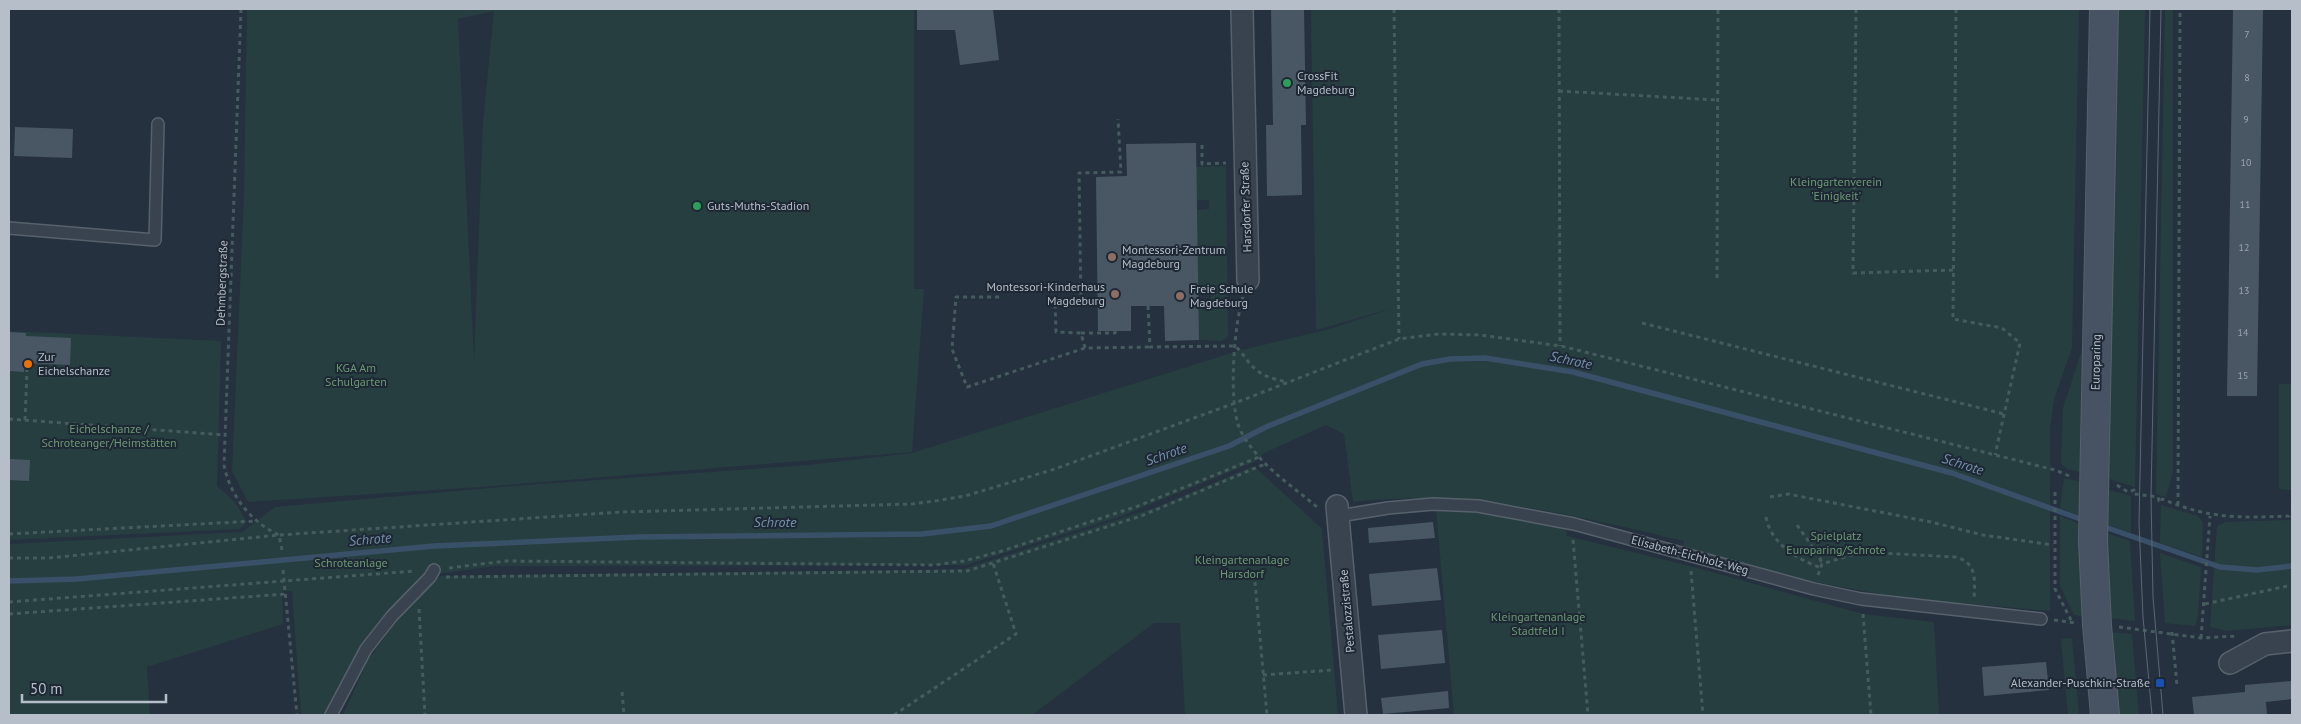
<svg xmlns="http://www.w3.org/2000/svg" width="2301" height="724" viewBox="0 0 2301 724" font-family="'PT Sans',sans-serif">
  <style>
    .green { fill: #273e40; fill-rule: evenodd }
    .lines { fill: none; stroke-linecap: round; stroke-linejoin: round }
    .stream { stroke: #3a5068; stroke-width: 5.5 }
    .building { fill: #495765 }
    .service-casing { stroke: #57616c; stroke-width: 14 }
    .minor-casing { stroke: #57616c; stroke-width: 24 }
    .secondary-casing { stroke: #57616c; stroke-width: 30 }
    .path { stroke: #455b5d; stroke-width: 3; stroke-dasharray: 4 4; stroke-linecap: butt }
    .service { stroke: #39434f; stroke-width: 11 }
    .minor { stroke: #39434f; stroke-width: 21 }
    .secondary { stroke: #475262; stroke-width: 28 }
    .tram { stroke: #5b6776; stroke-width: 1 }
    .leisure-dot { fill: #2e9e5b; stroke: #1e2834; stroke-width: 2 }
    .education-dot { fill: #8d6e63; stroke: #1e2834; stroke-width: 2 }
    .food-dot { fill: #e8710a; stroke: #1e2834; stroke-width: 2 }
    .transit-dot { fill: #1a4fb4; stroke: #1e2834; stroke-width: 2 }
    .labels { text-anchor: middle; stroke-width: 4; stroke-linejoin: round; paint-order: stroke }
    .number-label { font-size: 10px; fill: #9aa4b0 }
    .poi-label { font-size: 12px; fill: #b5bec9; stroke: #1e2834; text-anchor: start }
    .park-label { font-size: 12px; fill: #6c9a74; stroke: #1e2834 }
    .street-label { font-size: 12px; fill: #b5bec9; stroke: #1e2834 }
    .water-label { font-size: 14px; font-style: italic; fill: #7590ac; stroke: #1e2834 }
  </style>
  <rect width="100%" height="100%" fill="#25313f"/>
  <path class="green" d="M247,9H914V289H924L912,452L480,487L248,502L232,471L244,196ZM494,11L483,122L474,361L458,19Z
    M1311,9H2079L2072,348L2054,399L2050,429V611L1900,598L1816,582L1682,548L1684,541C1571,515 1469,488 1353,502L1344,434L1326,425L1264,453L1254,462L1119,517L966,565L495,566L429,575L366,638L347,671L327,715H301L292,591H282L283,624L147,667L150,715H9V544L242,532L275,507L513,486L808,465L912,453L1238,351L1330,329L1393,308L1316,330Z
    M2090,9H2094L2084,473L2067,469L2061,463L2063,408L2082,350Z
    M2115,9H2145L2135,487L2106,478Z
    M2165,9H2173V472L2166,497L2156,494Z
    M1226,166L1228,336L1222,341L1199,340L1198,305H1211V295L1198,294L1197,210L1209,209V200H1196V167Z
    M9,331L221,341L217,486L234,501L247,522L240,529L9,540Z
    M2279,384H2292V490L2279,489Z
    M1254,466L1322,529L1338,715H1185L1180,623H1154L1032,715H343L368,660L400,616L440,576L963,569L1157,507Z
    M2064,478L2084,482L2080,516L2060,508Z
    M2106,489L2131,496V533L2106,524Z
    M2161,505L2198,516L2203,522L2202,557L2160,543Z
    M1436,509L1472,511L1553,525L1566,529L1567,536L1690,566L1863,614L1934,622L1939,715H1454Z
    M2060,516L2080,524L2086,617L2074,615L2060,586Z
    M2292,520V625L2226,631L2210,627L2217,526L2226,522Z
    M2106,533L2130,541L2135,621L2109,618Z
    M2160,553L2201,567L2198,615L2195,626L2165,623Z
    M2109,632L2132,634L2139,715H2116Z
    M2072,638L2079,715H2068L2061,639Z"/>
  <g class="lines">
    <path class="stream" d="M2102,526L2220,567L2257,570L2292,566
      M9,581L77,579L434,546L638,537L922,534L991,526L1229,446L1266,427L1422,364L1450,359L1485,358L1573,372L1952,473L2086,521"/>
  </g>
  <path class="building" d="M917,9H993L999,60L960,65L955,30H917Z
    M1271,9H1304L1306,125H1301L1302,195L1267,196L1266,125H1273Z
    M2233,9H2263L2257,396H2227Z
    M15,127L73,129L72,158L14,156Z
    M1196,143L1199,340L1165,341L1164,306H1131V331H1098L1096,177L1127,176L1126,144Z
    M9,332L26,333V336L71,338L70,365L24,363V372L9,371Z
    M9,459L30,460L29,481L9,480Z
    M1433,522L1435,538L1369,543L1368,528Z
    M1437,568L1441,600L1372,606L1369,574Z
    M1442,630L1445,663L1381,669L1378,635Z
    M2046,662L2049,690L1984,696L1982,667Z
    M2292,681V699L2266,702L2267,715H2194L2192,697L2245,692V685Z
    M1448,691L1449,708L1383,714L1381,698Z"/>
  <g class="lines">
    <g class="service-casing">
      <path id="service" d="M9,228L155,240L158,124
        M1339,516L1388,508L1433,504L1478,506L1574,524L1814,589L1861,599L2041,619
        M331,715L366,649L392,616L430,577L434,570"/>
    </g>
    <g class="minor-casing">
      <path id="minor" d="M1242,9L1248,280
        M1337,506L1356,715
        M2230,663L2265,644L2292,641"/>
    </g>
    <g class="secondary-casing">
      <path id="secondary" d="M2104,9L2093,541L2097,625L2105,715"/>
    </g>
    <path class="path" d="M241,9L224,465C230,496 251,522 279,535L282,550
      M1394,9L1399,339
      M1559,9L1560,346
      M1856,9L1853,273L1954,270
      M1956,9L1953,319L2002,328L2020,343L1995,455
      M1559,91L1717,100
      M1202,145V164L1226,163
      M1717,278L1718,9
      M999,297H956L952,349L967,387L1085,348L1150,347
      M1243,297C1234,325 1229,396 1238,424C1240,431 1246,441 1251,447C1268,471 1295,488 1317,507
      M1148,306L1150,347L1234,346C1241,350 1242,354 1247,360C1258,375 1271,379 1288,382
      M1642,323L2004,414
      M1081,333H1115L1116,331
      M1085,348L1081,333L1056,332L1055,304H1081L1079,173L1121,172L1118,119
      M9,419L225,435
      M25,420L27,370
      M2117,485L2128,492L2134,490V494L2158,497L2159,501L2162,502V499C2210,519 2239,518 2289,516L2292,512
      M2055,492V589L2072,622
      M1770,497L1788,494L1931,522L1983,535L2053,545
      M2178,505L2180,9
      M1766,517C1771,544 1797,559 1821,568
      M1797,525L1819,556L1822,564
      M9,534L256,521
      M1573,540L1588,715
      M9,558H49L279,535L622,512L912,504L935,501L965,496L1055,469L1235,403L1399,339L1439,334L1480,335L1561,346L2055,470L2072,477
      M449,568L506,561L934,565L964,561L1002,551L1138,506L1259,457
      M283,570L297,715
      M1691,571L1703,715
      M1818,575L1822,564L1861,552L1955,557C1977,562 1975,580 1974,598
      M446,577L967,571L1141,516L1265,464
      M1255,582L1267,715
      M9,602L415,571
      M2205,604L2292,585
      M419,609L425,715
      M9,614L286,594
      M1863,614L1871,715
      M2054,620L2076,623
      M2119,627L2201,638L2237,636
      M2172,632L2177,685
      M2201,638L2210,516
      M1263,675L1332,670
      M622,692L624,715
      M894,715L1016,634L993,563"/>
    <use href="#service" class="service"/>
    <use href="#minor" class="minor"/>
    <use href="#secondary" class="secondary"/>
    <path class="tram" d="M2150,9L2139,523L2143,617L2152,715
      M2161,9L2151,496L2153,597L2163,715"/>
  </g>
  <g class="leisure-dot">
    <circle cx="1287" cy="83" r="5"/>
    <circle cx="697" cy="206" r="5"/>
  </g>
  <g class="education-dot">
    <circle cx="1112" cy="257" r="5"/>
    <circle cx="1115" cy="294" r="5"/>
    <circle cx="1180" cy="296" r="5"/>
  </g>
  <circle class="food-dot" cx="28" cy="364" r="5"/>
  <rect class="transit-dot" x="2155" y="678" width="10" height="10" rx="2.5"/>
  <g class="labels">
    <g class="number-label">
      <text x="2247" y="38">7</text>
      <text x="2247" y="81">8</text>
      <text x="2246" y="123">9</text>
      <text x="2246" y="166">10</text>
      <text x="2245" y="208">11</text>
      <text x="2244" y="251">12</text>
      <text x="2244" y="294">13</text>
      <text x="2243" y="336">14</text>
      <text x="2243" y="379">15</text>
    </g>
    <g class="poi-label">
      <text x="1297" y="80">CrossFit<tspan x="1297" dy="14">Magdeburg</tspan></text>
      <text x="707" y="210">Guts-Muths-Stadion</text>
      <text x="1122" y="254">Montessori-Zentrum<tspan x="1122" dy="14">Magdeburg</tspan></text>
      <text x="1105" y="291" text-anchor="end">Montessori-Kinderhaus<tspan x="1105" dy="14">Magdeburg</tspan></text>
      <text x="1190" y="293">Freie Schule<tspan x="1190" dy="14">Magdeburg</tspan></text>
      <text x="38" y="361">Zur<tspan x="38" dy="14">Eichelschanze</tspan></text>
      <text x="2150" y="687" text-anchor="end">Alexander-Puschkin-Straße</text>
    </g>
    <g class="park-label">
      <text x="1836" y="186">Kleingartenverein<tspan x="1836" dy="14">'Einigkeit'</tspan></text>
      <text x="356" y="372">KGA Am<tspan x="356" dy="14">Schulgarten</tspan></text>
      <text x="109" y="433">Eichelschanze /<tspan x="109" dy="14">Schroteanger/Heimstätten</tspan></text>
      <text x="1836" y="540">Spielplatz<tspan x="1836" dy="14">Europaring/Schrote</tspan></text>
      <text x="1242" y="564">Kleingartenanlage<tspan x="1242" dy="14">Harsdorf</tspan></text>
      <text x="351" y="567">Schroteanlage</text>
      <text x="1538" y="621">Kleingartenanlage<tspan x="1538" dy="14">Stadtfeld I</tspan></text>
    </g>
    <g class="street-label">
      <text transform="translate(1246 207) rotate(-92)" y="4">Harsdorfer Straße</text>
      <text transform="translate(222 283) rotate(-88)" y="4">Dehmbergstraße</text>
      <text transform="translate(2096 362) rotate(-89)" y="4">Europaring</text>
      <text transform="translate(1690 555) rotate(15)" y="4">Elisabeth-Eichholz-Weg</text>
      <text transform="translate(1347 611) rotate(-95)" y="4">Pestalozzistraße</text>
    </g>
    <g class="water-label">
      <text transform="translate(1571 360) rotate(12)" y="5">Schrote</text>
      <text transform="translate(1166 454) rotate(-19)" y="5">Schrote</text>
      <text transform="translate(1963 464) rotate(18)" y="5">Schrote</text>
      <text x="775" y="527">Schrote</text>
      <text transform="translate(370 539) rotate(-5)" y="5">Schrote</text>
    </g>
  </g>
  <rect width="2301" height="724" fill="none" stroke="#b5bec9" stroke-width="20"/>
  <path d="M22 694v8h144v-8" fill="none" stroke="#b5bec9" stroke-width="2.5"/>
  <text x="30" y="694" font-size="15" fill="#b5bec9" stroke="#1e2834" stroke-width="4" paint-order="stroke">50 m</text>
</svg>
